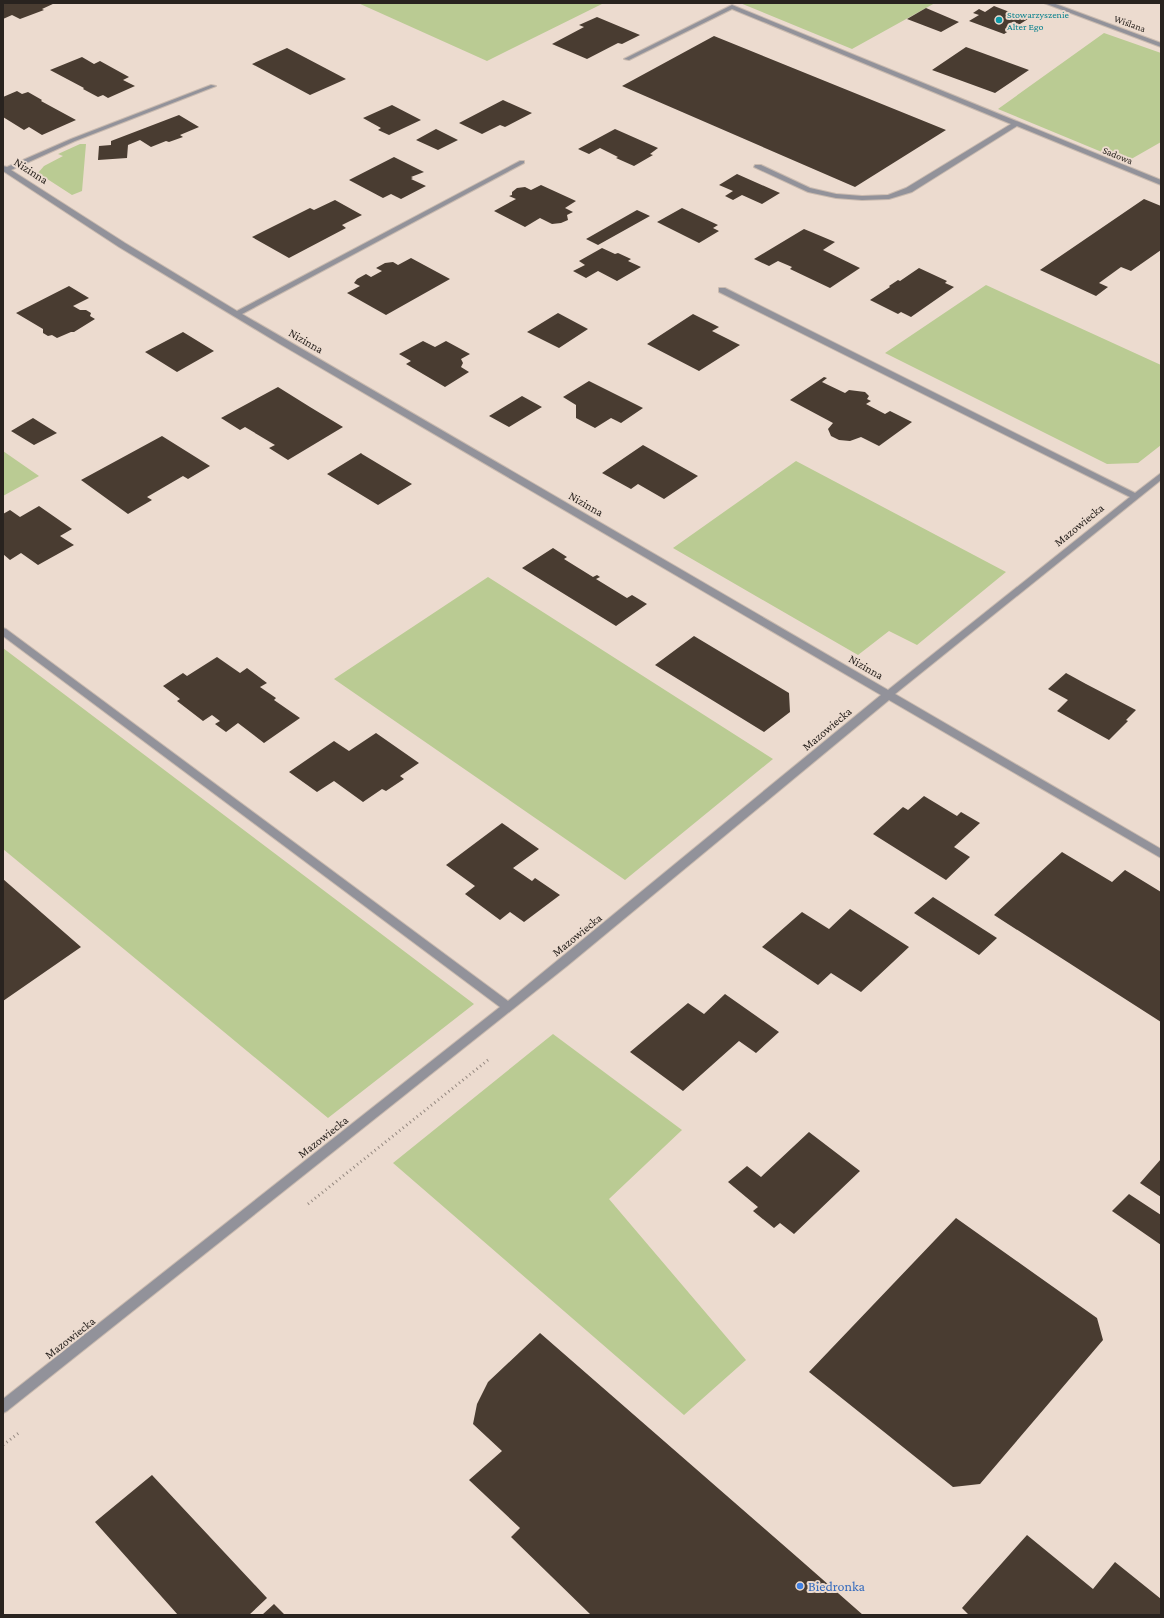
<svg xmlns="http://www.w3.org/2000/svg" width="1164" height="1618" viewBox="0 0 1164 1618" font-family="'Crimson Pro',serif">
  <style>
    .green { fill: #bacb93 }
    .building { fill: #493c31 }
    .lines { fill: none; stroke-linecap: round; stroke-linejoin: round }
    .minor-casing { stroke: #c9baaf; stroke-width: 2 }
    .path { stroke: #958980; stroke-width: 3; stroke-dasharray: 1 3.5; stroke-linecap: butt }
    .minor { fill: #92929a; fill-rule: evenodd }
    .culture-dot { fill: #0f9aa8; stroke: #ecdbcf; stroke-width: 1.5 }
    .shop-dot { fill: #3f7fe0; stroke: #ecdbcf; stroke-width: 1.5 }
    .labels { text-anchor: middle; stroke-width: 4; stroke-linejoin: round; paint-order: stroke }
    .far-culture-label { font-size: 10px; fill: #0d838f; stroke: #ecdbcf; text-anchor: start }
    .far-street-label { font-size: 10px; fill: #29231f; stroke: #ecdbcf }
    .street-label { font-size: 12px; fill: #29231f; stroke: #ecdbcf }
    .near-shop-label { font-size: 14px; fill: #366cbe; stroke: #ecdbcf; text-anchor: start }
  </style>
  <rect width="100%" height="100%" fill="#ecdbcf"/>
  <path class="green" d="M358,3H604L487,61Z
    M740,3H935L852,49Z
    M1104,33L1161,53V142L1126,162L998,109Z
    M80,144H86L82,191L72,195L38,173L44,166L63,156L58,154Z
    M986,285L1161,365V445L1138,463L1107,464L885,353Z
    M3,451L39,476L3,496Z
    M796,461L1006,572L917,645L889,631L858,655L673,548Z
    M488,577L773,759L625,880L334,679Z
    M3,648L474,1004L328,1118L3,849Z
    M553,1034L682,1130L609,1199L746,1360L684,1415L393,1163Z"/>
  <path class="building" d="M3,3H55L42,9L44,10L20,19L12,15L3,19Z
    M994,6L1028,19L1004,34L969,21L979,15L973,13L979,9L985,12Z
    M926,8L959,22L941,32L907,19Z
    M597,17L640,35L622,44L618,43L587,59L552,44L584,27L579,25Z
    M714,36L946,130L855,187L622,86Z
    M966,47L1029,70L995,93L932,70Z
    M287,48L346,79L310,95L252,64Z
    M82,57L94,64L100,61L129,77L123,80L135,86L108,98L103,95L98,97L83,89L84,88L50,70Z
    M17,91L22,94L28,92L42,100L41,101L76,120L42,135L29,127L24,130L3,117V97Z
    M503,100L532,113L505,127L500,125L482,134L459,123Z
    M392,105L421,120L389,135L378,130L381,128L363,118Z
    M179,115L199,127L180,135L183,137L169,142L166,141L151,147L140,140L128,145L127,158L98,160L99,146L111,145V141Z
    M436,129L458,140L438,150L416,140Z
    M615,129L658,148L650,154L653,155L634,166L616,158L618,157L600,148L589,154L578,149Z
    M394,157L424,172L411,177L413,178L411,179L426,186L401,199L391,194L383,198L349,180Z
    M737,174L780,193L762,204L742,195L733,200L725,196L733,191L719,185Z
    M541,185L576,201L565,208L573,212L567,215L568,220L561,223L552,224L540,218L525,227L494,211L516,199L509,196L512,195V192L517,188L525,187L531,190Z
    M1144,199L1161,206V250L1131,271L1121,267L1099,283L1108,287L1096,296L1040,270Z
    M335,200L362,215L342,225L346,228L289,258L252,237L310,208L314,210Z
    M682,208L718,225L713,228L719,231L699,243L657,222Z
    M637,210L650,216L598,245L586,239Z
    M804,229L835,242L823,250L860,268L830,288L790,269L792,267L778,261L769,266L754,259Z
    M602,248L615,254L618,253L631,259L628,261L641,267L617,281L598,271L586,278L573,271L585,265L579,261Z
    M411,258L450,279L386,315L347,293L360,286L354,283L357,279L366,274L371,277L382,271L376,268L385,263L393,262L398,265Z
    M919,268L947,281L945,283L954,287L911,317L901,312L898,314L870,300L890,287L889,286L898,280L900,281Z
    M69,286L89,298L73,306L80,310H86L91,313L90,316L95,319L74,332H71L57,338L52,335L48,336L43,333V329L16,313Z
    M558,313L588,329L559,348L527,332Z
    M693,314L719,327L712,331L740,345L699,371L647,344Z
    M183,332L214,351L177,372L145,352Z
    M423,341L435,347L446,341L470,354L461,359L463,363L461,367L469,372L445,387L406,364L411,361L399,354Z
    M824,377L827,378L822,382L845,393L849,390L865,392L869,396L867,399L871,401L866,404L885,414L890,411L912,422L879,446L861,437L850,441L839,440L831,436L828,429L833,423L790,400Z
    M589,381L643,408L621,423L611,418L595,428L576,418V405L563,397Z
    M278,387L310,407L343,427L288,460L269,448L275,445L245,427L240,430L221,418Z
    M522,396L542,407L509,427L489,416Z
    M33,418L57,433L34,445L11,431Z
    M162,436L210,466L188,479L183,476L147,497L152,500L128,514L81,480Z
    M643,445L698,476L664,499L638,484L631,489L602,473Z
    M361,453L362,454L412,484L378,505L327,474Z
    M39,506L72,529L60,536L74,545L38,565L21,553L10,560L3,554V514L10,510L20,517Z
    M553,548L567,557L564,559L593,577L597,575L600,577L596,579L627,598L632,595L647,604L616,626L522,568Z
    M694,636L789,693L790,712L764,732L655,665Z
    M217,657L240,673L247,668L267,683L260,687L276,698L274,700L300,718L264,743L238,723L226,732L215,724L220,721L212,715L203,721L177,701L180,699L163,686L183,673L187,676Z
    M1066,673L1086,684L1136,710L1126,720L1128,721L1109,740L1057,711L1068,700L1048,689Z
    M376,733L419,763L400,776L404,779L386,791L382,789L363,802L334,781L317,792L289,772L334,741L349,751Z
    M924,796L957,816L961,812L980,823L954,847L970,857L946,880L873,834L903,807L908,810Z
    M502,823L539,849L513,868L532,881L535,878L560,895L524,922L510,912L500,920L465,894L475,886L446,865Z
    M1062,852L1112,882L1125,870L1161,892V1022L994,915Z
    M3,879L81,947L3,1001Z
    M933,897L997,938L979,955L914,913Z
    M850,909L909,947L861,992L831,973L818,985L762,947L802,912L829,929Z
    M725,994L779,1032L756,1053L739,1041L683,1091L630,1052L688,1003L704,1014Z
    M809,1132L860,1171L794,1234L780,1223L774,1228L753,1211L758,1207L728,1182L747,1166L761,1177Z
    M1161,1159V1197L1140,1183Z
    M1129,1194L1161,1215V1245L1112,1211Z
    M956,1218L1097,1318L1103,1340L980,1484L953,1487L809,1372Z
    M540,1333L797,1557L863,1615H591L511,1537L520,1528L469,1480L502,1451L473,1424L477,1404L488,1382Z
    M152,1475L267,1598L249,1615H178L95,1522Z
    M1027,1535L1093,1589L1115,1562L1161,1599V1615H969L962,1608Z
    M274,1604L285,1615H262Z"/>
  <g class="lines">
    <g class="minor-casing">
      <path id="minor" d="M1044,3H1053L1161,43V47Z
        M732,5L1161,180V185L1017,126L912,192L889,199L862,200L836,198L808,192L754,167L755,165H761L810,188L836,194L862,196L888,195L906,188L1011,124L732,9L629,60L624,59Z
        M211,85L216,86L75,141L11,170L125,243L237,311L520,161H524V163L242,314L888,690L1130,497L719,292V288H725L1135,493L1161,473V480L895,694L1161,849V858L889,700L567,966L7,1411L3,1413V1399L500,1007L3,636V628L6,629L508,1001L881,695L280,344L119,247L3,171V166L7,167L71,139Z"/>
    </g>
    <path class="path" d="M308,1204L488,1060
      M3,1445L20,1432"/>
    <use href="#minor" class="minor"/>
  </g>
  <circle class="culture-dot" cx="999" cy="20" r="4"/>
  <circle class="shop-dot" cx="800" cy="1586" r="4"/>
  <g class="labels">
    <g class="far-culture-label">
      <text x="1007" y="18">Stowarzyszenie<tspan x="1007" dy="12">Alter Ego</tspan></text>
    </g>
    <g class="far-street-label">
      <text transform="translate(1130 23) rotate(20)" y="4">Wiślana</text>
      <text transform="translate(1118 155) rotate(22)" y="4">Sadowa</text>
    </g>
    <g class="street-label">
      <text transform="translate(31 171) rotate(33)" y="4">Nizinna</text>
      <text transform="translate(306 341) rotate(30)" y="4">Nizinna</text>
      <text transform="translate(586 504) rotate(30)" y="4">Nizinna</text>
      <text transform="translate(1079 525) rotate(-39)" y="4">Mazowiecka</text>
      <text transform="translate(866 667) rotate(30)" y="4">Nizinna</text>
      <text transform="translate(827 729) rotate(-40)" y="4">Mazowiecka</text>
      <text transform="translate(577 935) rotate(-39)" y="4">Mazowiecka</text>
      <text transform="translate(323 1137) rotate(-38)" y="4">Mazowiecka</text>
      <text transform="translate(70 1338) rotate(-38)" y="4">Mazowiecka</text>
    </g>
    <g class="near-shop-label">
      <text x="808" y="1591">Biedronka</text>
    </g>
  </g>
  <rect width="1164" height="1618" fill="none" stroke="#29231f" stroke-width="8"/>
</svg>
